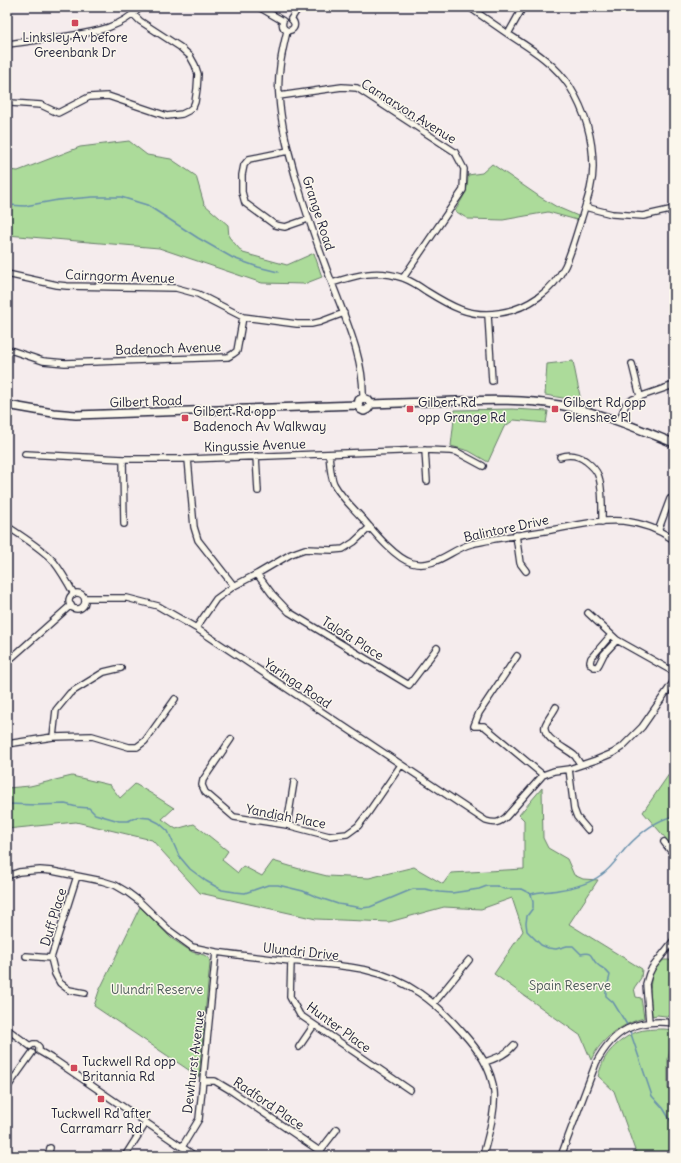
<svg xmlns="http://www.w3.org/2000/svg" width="681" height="1163" viewBox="0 0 681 1163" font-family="Delius,sans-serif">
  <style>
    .green { fill: #acdb9a; stroke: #677e6a }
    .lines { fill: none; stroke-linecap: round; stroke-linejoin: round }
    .stream { stroke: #6790ac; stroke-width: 1.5 }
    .minor-casing { stroke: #22223b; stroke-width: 8 }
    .major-casing { stroke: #22223b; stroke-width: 10 }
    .minor { stroke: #fbf7ec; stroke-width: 5.5 }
    .major { stroke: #fbf7ec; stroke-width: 7 }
    .poi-dot { fill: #d1495b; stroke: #fbf7ec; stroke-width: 1.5 }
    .labels { text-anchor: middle; stroke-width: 3; stroke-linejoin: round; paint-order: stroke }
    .poi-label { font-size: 13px; fill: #22223b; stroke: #fbf7ec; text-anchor: start }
    .street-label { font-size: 13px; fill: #22223b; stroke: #fbf7ec }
    .park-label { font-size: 13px; fill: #4b5a58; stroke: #fbf7ec }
  </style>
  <rect width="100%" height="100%" fill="#f5eced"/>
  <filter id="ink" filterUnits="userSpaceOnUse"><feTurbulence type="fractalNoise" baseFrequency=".025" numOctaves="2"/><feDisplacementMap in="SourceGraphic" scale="8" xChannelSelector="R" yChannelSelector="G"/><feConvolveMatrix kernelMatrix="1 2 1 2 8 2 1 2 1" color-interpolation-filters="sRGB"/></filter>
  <g filter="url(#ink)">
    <path class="green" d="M129,141L147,155L171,159L196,176L204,204L228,225L229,237L243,253L287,265L314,253L322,277L304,284L262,283L159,248L7,235V170L18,171L80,147Z
      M492,164L540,197L557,207L578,216L577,220L548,212L503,220L468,219L455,211C463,197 468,192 468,175L482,173Z
      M573,361L581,401L545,395L547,364Z
      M512,409L548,411L546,423L514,420L504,427L488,462L469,451L451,446L455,410Z
      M674,767V848L643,812Z
      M72,776L110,785L120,798L135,784L152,794L174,808L162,819L176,829L194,824L228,851L222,860L238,873L243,866L262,876L273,861L303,870L327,876L369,878L414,867L443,884L451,873L524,869V820L519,815L542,788L543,838L548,848L567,859L574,875L583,879L598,880L569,924L642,969L641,978L634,988L636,997L641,998L644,1018C621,1024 601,1039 591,1060L581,1036L494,974L523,931L512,898L481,909L444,907L389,922L316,919L200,893L152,840L76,822L7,829V788L30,786Z
      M140,907L171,938L192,952L204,955L209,958L210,963L199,1077L94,1006L99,991Z
      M664,960H669L674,962V1017L657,1015L652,1016C651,996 645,972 664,960Z
      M664,1029L674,1030V1035L668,1059V1089L674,1091V1156H655L644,1154L641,1156H637L614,1091L598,1076C600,1070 602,1063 605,1058C612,1046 631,1031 645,1030C651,1029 658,1029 664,1029Z"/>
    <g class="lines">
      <path class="stream" d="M7,205L25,206L58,200L93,197H121L147,205L198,238L233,258L258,267L278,272
        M7,804L38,805L65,804L77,807L89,808L95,814L119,821H128L137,817L149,818L159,823L168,831L179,856L190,869L206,881L222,890L235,892L245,893L268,885H278L303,891L317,897L338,904L362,908L370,907L413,889H425L439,892L452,893L479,889L487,886H497L504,889H521L531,894L533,902V908L527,916L526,923L527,931L541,945L548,948L556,949L567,946H573L581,954C594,951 590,958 597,964C602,969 604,967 610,975C609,981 605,990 606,996L613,1002L629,1028L652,1096L663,1108L674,1126
        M531,894C540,891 549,892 558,890C573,888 589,884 601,875C612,868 618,857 626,848C638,835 656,820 674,816"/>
      <g class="minor-casing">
        <path id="minor" d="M259,7L283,21
          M291,19L299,7
          M283,21C281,27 285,32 291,30C296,27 295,22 291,19
          M287,31C282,52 277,75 279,96C281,126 289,154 297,182C308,219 321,255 335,291C348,325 364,361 363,398
          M508,34L523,7
          M7,44C25,42 44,39 62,37C93,32 118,30 141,7
          M279,96L342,87L357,88L455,152L464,169L463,190L403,278
          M7,100L11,103L41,105L58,113L89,97L108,96L167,116L182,114L188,111L193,107L195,102L197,89L198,74L195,65L190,56L180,47L140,21L134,15
          M288,151L249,159L244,165L242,175V192L245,203L275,225L285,227L308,219
          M585,207L612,214L643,216L674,209
          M7,274L57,285L67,286L176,288L198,294L243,317L297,324H311L320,322L344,313
          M332,283C356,275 377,269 403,278C411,281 419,286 426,291C450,306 470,318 499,313C527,309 553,291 565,266C572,251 576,235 581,220C586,203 593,186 593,167C593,138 585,111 570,87C555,63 531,49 508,34C495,25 482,16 469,7
          M488,315L492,381
          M7,349L43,361L65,363L228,357L233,354L237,351L243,317
          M632,364L640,396
          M619,421L626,404L633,399L674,385
          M425,450L427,481
          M25,454L123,459H188L425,450L450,451L457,452L483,466
          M329,454C330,464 330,475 334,484C341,497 353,508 363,519C374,532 395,558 412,563C435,569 450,550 471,544C478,542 487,541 494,539C513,536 532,533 551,530C575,526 599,519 623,521C641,523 660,530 674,540
          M256,456L258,491
          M560,457C569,454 578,455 586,461C591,465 596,469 598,475C603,486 602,509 602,522
          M123,459L124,524
          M188,459L194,527L198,540L234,586
          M7,526C21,536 43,549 54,562C62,572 68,583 74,594
          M658,531L670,499
          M516,535L520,563L526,571
          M257,574L272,594L289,612L409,685L437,648
          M69 601a8 8 0 1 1 16 0a8 8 0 1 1-16 0Z
          M85,598H127L158,606L196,628L486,821C495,824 499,823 506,817L543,775L554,771L569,769L596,760L613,753L622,747L642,727L674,681
          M588,613L617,640L674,672
          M196,628L216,599L234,586L257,574L291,554L305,549L332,550L343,549L354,542L370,527
          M611,635L591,658L590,662L591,665L594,667H597L599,664L604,654L617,640
          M517,656L479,713L474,726H484L543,775
          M7,662L71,605
          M556,707C553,713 547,720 545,726C542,739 568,749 575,756C577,759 579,762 580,764
          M53,737L56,710L70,693L104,672L121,668
          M231,739L203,780L202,785L205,792L234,817L287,825L329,836L347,834L358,826L368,813L401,765
          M7,744L53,737L92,736L129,747H137L145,741L175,699
          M569,769L574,809L577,817L588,830
          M287,825L294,782
          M664,842L674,855
          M7,876L19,872L40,870L52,871L102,881L115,885L127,892L139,901L170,931L192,947L216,952C244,956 272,959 300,962C322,964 344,965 366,970C407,979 436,1002 463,1033C478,1050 491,1067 494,1091C496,1112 488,1135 483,1156
          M77,876L51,958L55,974L60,983L69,990L85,993
          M26,956L51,958
          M291,961L290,997L300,1015L410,1090
          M434,1003L469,960
          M649,1022L646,984L649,974L652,968L674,940
          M7,1029L30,1046
          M30,1046L33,1044H36L39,1047V1051
          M299,1047L314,1025
          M39,1051L56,1061L195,1156
          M485,1062C496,1058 506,1055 514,1045
          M203,1081H215L230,1090L327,1156
          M7,1088L32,1053
          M182,1147L199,1119L216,952
          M320,1151L337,1129
          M48,1156L50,1148
          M125,1156L146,1123
          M561,1156L596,1063C613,1030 637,1018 674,1023"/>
      </g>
      <g class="major-casing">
        <path id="major" d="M371,404C399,403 427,402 456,401C490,400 524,399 559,405C599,412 636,428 674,443
          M7,405L53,413L76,415L358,405
          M358,405L359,400L363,398L368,400L371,404
          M358,405L360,409L364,411L368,409L371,404"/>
      </g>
      <use href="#minor" class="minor"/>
      <use href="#major" class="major"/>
    </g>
  </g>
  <g class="poi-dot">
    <rect x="71" y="19" width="8" height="8" rx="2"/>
    <rect x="406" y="405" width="8" height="8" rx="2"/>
    <rect x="551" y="405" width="8" height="8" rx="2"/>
    <rect x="181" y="414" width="8" height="8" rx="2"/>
    <rect x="70" y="1064" width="8" height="8" rx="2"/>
    <rect x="97" y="1095" width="8" height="8" rx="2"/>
  </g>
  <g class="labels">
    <g class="poi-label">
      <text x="75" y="42" text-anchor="middle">Linksley Av before<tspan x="75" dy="15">Greenbank Dr</tspan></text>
      <text x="418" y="407">Gilbert Rd<tspan x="418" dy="15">opp Grange Rd</tspan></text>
      <text x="563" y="407">Gilbert Rd opp<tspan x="563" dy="15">Glenshee Pl</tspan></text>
      <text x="193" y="416">Gilbert Rd opp<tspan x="193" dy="15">Badenoch Av Walkway</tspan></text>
      <text x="82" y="1066">Tuckwell Rd opp<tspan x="82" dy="15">Britannia Rd</tspan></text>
      <text x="101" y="1118" text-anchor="middle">Tuckwell Rd after<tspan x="101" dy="15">Carramarr Rd</tspan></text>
    </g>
    <g class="street-label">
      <text transform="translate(409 111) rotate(32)" y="5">Carnarvon Avenue</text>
      <text transform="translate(319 213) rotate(72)" y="5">Grange Road</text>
      <text transform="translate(120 276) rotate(2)" y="5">Cairngorm Avenue</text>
      <text transform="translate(168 348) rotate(-2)" y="5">Badenoch Avenue</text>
      <text transform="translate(146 401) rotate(-2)" y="5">Gilbert Road</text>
      <text transform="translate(255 445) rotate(-2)" y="5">Kingussie Avenue</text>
      <text transform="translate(506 528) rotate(-12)" y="5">Balintore Drive</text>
      <text transform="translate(353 638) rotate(32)" y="5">Talofa Place</text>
      <text transform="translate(298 683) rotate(34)" y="5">Yaringa Road</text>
      <text transform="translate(286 816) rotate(11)" y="5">Yandiah Place</text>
      <text transform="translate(53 917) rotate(-73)" y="5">Duff Place</text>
      <text transform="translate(301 951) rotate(6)" y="5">Ulundri Drive</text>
      <text transform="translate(339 1027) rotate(36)" y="5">Hunter Place</text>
      <text transform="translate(193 1062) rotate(-83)" y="5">Dewhurst Avenue</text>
      <text transform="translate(269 1103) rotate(34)" y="5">Radford Place</text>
    </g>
    <g class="park-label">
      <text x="570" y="990">Spain Reserve</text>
      <text x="157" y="994">Ulundri Reserve</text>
    </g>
  </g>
  <rect width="681" height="1163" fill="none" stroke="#fbf7ec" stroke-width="24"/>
  <rect x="12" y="12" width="657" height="1139" fill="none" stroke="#22223b" stroke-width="1.5" filter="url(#ink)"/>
</svg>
